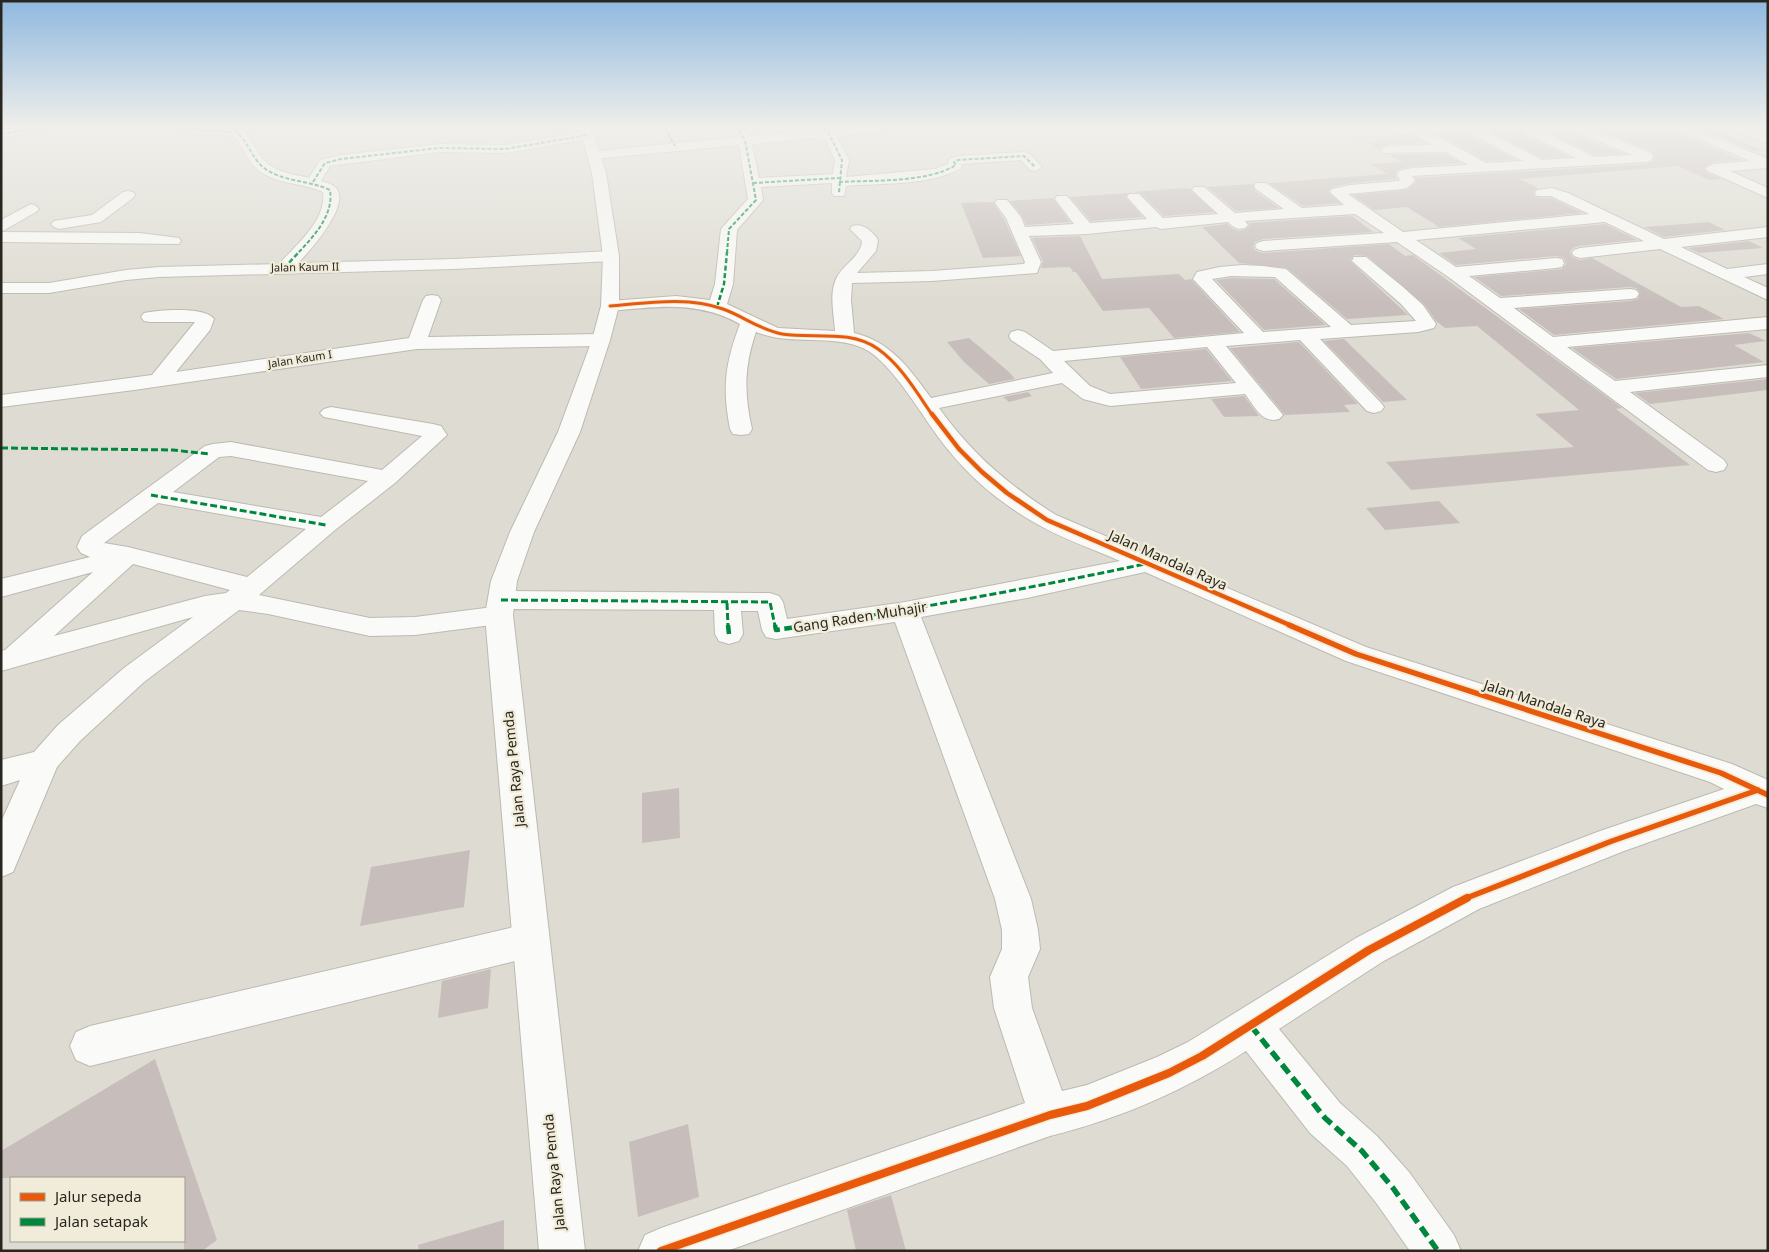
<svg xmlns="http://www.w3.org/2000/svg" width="1769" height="1252" viewBox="0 0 1769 1252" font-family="'Noto Sans',sans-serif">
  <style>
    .building { fill: #c7bebc }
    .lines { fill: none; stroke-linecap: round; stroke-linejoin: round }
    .minor-casing { stroke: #bcbab1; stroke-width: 2 }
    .major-casing { stroke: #bcbab1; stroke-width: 2 }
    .minor { fill: #fafaf8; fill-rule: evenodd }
    .major { fill: #fafaf8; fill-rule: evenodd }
    .quiet-far4 { stroke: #00873e; stroke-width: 2; stroke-dasharray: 4 2; stroke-linecap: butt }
    .quiet-far3 { stroke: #00873e; stroke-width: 2.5; stroke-dasharray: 5 2.5; stroke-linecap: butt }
    .quiet-far2 { stroke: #00873e; stroke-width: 3; stroke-dasharray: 7 3; stroke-linecap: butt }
    .quiet-far1 { stroke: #00873e; stroke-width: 4.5; stroke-dasharray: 9 4.5; stroke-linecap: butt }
    .quiet { stroke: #00873e; stroke-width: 5.5; stroke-dasharray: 11 5.5; stroke-linecap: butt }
    .cycleway-far3-casing { stroke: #f1ecd9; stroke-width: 5 }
    .cycleway-far2-casing { stroke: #f1ecd9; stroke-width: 7 }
    .cycleway-far1-casing { stroke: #f1ecd9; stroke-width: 9 }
    .cycleway-casing { stroke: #f1ecd9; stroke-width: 11 }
    .cycleway-far3 { stroke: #e8590c; stroke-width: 3 }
    .cycleway-far2 { stroke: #e8590c; stroke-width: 4.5 }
    .cycleway-far1 { stroke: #e8590c; stroke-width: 5.5 }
    .cycleway { stroke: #e8590c; stroke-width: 8 }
    .labels { text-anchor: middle; stroke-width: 4.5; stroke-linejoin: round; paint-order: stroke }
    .far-street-label { font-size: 11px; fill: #28261f; stroke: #f1ecd9 }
    .street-label { font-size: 14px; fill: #28261f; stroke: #f1ecd9 }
  </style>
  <rect width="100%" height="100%" fill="#dedcd2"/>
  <path class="building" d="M1569,128H1571L1574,133L1624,154L1595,155L1553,134L1565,133Z
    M1593,128H1676L1679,133L1741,160L1713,162L1704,168L1707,173L1722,179L1709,180L1678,166L1520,179L1538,188L1533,192L1535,197L1551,198L1582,213L1439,227L1407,207L1374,210L1353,195L1407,190L1416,182L1415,178L1646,164L1653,162L1655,157L1652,151Z
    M1698,128H1710L1764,151H1755Z
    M1463,130L1465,133L1516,160L1486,161L1437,134Z
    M1524,130L1526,136L1569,157L1542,158L1490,131Z
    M1414,136L1426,143L1388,144L1379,149L1367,142L1379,141L1373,138Z
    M1446,154L1462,163L1412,166L1397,170L1395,175L1397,179L1350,183L1332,187L1328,192L1340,203L1303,206L1269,183L1387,174L1371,164L1402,162L1389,155Z
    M1253,184L1255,191L1279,208L1236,211L1207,187Z
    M1184,188L1191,189V191L1214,212L1164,216L1140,193L1134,192Z
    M1128,193L1126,198L1143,217L1091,221L1070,197Z
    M1053,198L1070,222L1026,225L1022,216L1010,201Z
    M993,202L1004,219L1021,256L983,258L961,203Z
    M1352,216L1373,232L1263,239L1255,242L1253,247L1256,251L1263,253L1389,244L1405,256L1413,255L1622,408L1616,409L1690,465L1411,490L1386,462L1574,447L1535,414L1579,410L1477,326L1445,328L1436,321L1424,304L1367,256L1354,255L1350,261L1408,315L1347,319L1287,268L1239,263L1202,227L1227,224L1233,229L1240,231L1246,229L1250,225L1249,223Z
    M1709,222L1725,230L1664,237L1644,227Z
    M1605,224L1637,240L1579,246L1573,248L1570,252L1572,257L1580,260L1592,258L1681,307L1699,306L1724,319L1554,335L1519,309L1630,301L1638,299L1640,293L1636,288L1630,287L1501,296L1474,277L1562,269L1566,264L1564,258L1556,256L1456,265L1439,253L1476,249L1458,238Z
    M1080,236L1102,279L1179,274L1185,280L1191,279L1240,332L1174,338L1149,308L1103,311L1076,272H1073L1070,267L1041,268L1043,261L1032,238Z
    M1749,241L1763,248L1699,253L1688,248Z
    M1231,278L1274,279L1326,325L1264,330L1216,280Z
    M1749,333L1766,341L1734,345L1764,362L1616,379L1572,348Z
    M969,338L1009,372L1015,379L989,384L964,362L947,342Z
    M1344,339L1376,370L1407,400L1383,402L1324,341Z
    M1299,342L1358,404L1344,405L1350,412L1285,415L1230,348Z
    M1206,349L1232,381L1141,389L1120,357Z
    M1768,379V390L1650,404L1635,393Z
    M1028,392L1032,396L1009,402L1003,397Z
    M1244,396L1259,416L1224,417L1211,399Z
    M1439,501L1460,523L1385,530L1366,508Z
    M679,788L680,838L642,843V793Z
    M470,850L464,907L360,926L371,867Z
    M491,969L488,1008L438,1018L442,981Z
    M155,1059L217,1240L202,1251H184V1178H1V1151Z
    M688,1124L699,1197L638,1217L629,1142Z
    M891,1195L906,1251H856L847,1210Z
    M504,1220V1251H419L418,1245Z"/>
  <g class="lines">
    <g class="minor-casing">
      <path id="minor" d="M17,128H46L40,132L1,138V130Z
        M168,128L242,129C251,138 255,149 262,158C273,172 293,174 309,178L320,160L341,155L439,144L505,145L588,131L593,132L594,135L593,138L588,139L505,153L439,152L330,166L321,181C325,182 332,184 335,187C353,203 309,252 298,263L454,259L611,251L617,253L619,256L617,259L611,261L454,269L159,277L126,280L49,293H1V283H49L126,270L159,267L279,264C296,245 327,220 323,192C302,182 274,185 256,168C246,159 243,145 233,136L174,132Z
        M731,128H743L749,136L818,130L817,128H883L881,131L877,132L836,136L849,160L846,177L935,169L948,164L949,159L958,156L1024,152L1029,153L1042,167L1035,171L1030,170L1021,160L962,164L961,168C932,186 880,183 846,186L844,196H834L832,193V183L761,187L763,200L737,230L733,284L727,304L778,328L835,331C834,315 829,294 836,279C842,265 861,257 862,241L850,229L852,226C863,223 872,231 878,240L876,251L857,273L932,271L1024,264L1025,262L1006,218L995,203L997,200H1007L1021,217L1025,227L1074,224L1055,199L1057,196H1067L1090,223L1147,219L1127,197L1129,194H1139L1163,218L1218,214L1192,190L1194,187H1204L1235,213L1284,209L1256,189L1254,186L1256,183H1266L1302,208L1344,205L1330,192L1332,189L1350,185L1398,181L1400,180L1397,174L1399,171L1412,168L1468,165L1446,152L1383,153L1381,150L1388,146L1432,145L1414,134L1354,137L1353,134C1360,125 1440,128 1456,128L1454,131L1431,133L1486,163L1523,161L1466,131L1464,128H1479L1542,160L1576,158L1527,134L1525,131L1527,128H1567L1565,131L1546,133L1595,157L1632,155L1575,131L1573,128H1589L1651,153L1653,156L1651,161L1646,162L1412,176L1415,181L1407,188L1402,189L1348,194L1403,232L1589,214L1551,196H1537L1535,193L1537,190L1552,188L1568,193L1664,239L1768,227V237L1681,247L1727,269L1768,264V274L1744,277L1768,288V300L1660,249L1580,258L1574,256L1572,253L1574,250L1580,248L1644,241L1605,222L1416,240L1456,267L1556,258L1562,259L1564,263L1562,267L1556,268L1469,276L1500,298L1630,289L1636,290L1639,294L1636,298L1630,299L1514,308L1553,337L1768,317V329L1567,347L1615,381L1768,365V377L1630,392L1724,460L1727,465L1724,470L1716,472L1708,470L1447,276L1397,242L1263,251L1257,249L1255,246L1257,243L1263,241L1384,233L1355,214L1245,221L1248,225L1245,228C1237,230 1234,228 1228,222L1161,229L1156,227L1087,234L1029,236L1041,262L1037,273L932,281L852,283L851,300L854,333C890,341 910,369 931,398L1053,373L1040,359L1011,340L1009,336L1011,332L1018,330L1025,332L1053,351L1244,333L1193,279L1197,272L1220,267L1242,265L1263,266L1286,269L1351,325L1416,321L1401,304L1352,261L1354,257H1366L1403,287L1423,305L1436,324L1434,328L1418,332L1320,339L1381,403L1384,407L1381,411L1374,413L1367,411L1300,340L1226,346L1283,415L1279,419C1262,424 1255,407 1245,394L1110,406L1083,399L1062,383L939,408C971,453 1009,486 1056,515L1366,647L1732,764L1768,780V808L1756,804L1624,851L1479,909L1382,962L1279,1029L1340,1103L1377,1136L1409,1172L1454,1235L1461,1251H1410L1377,1204L1347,1166L1310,1133L1246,1051C1186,1090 1119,1119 1050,1136L727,1251H638L645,1235L661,1228L1025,1103L994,1008L990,977L1002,949V930L995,899L895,622L776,639L766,637L762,630L758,611H741L743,634L739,641L729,644L719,641L715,634L714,610L509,609L513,615L509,621L499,624L415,635L370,636L268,614L239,610L144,682L80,741L57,767L13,872L1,877V822L20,780L1,786V760L34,752L58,725L124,668L193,617L1,671V651L5,650L93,572L1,597V579L90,557L81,553L77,547L82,536L205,446L213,444L231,442L382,470L422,436L324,417L320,413L324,409L331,407L433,424L441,426L447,435L395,483L335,530L259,595L370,618L415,617L493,607L488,600L492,594L501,591L770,593L779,596L783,602L787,619L905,602L1120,561C1093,549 1063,539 1037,524C1005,506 973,481 950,452C926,424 899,372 870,352C839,332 792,347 756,332C744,366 744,394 752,429L749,434L741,435L733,434L730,429C722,388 725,363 740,324C696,300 658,307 610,311L604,310L601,306L604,302L610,301L676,296L710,300L715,284L721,229L748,199L739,145L594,159L589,158L587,155L589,152L737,137ZM824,137L835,160L833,174L759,178L752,144ZM1231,276L1275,277L1331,327L1263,332L1212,279ZM1207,347L1236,383L1110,394L1090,386L1064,361ZM231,456L368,481L321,517L173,492L219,457ZM158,503L306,529L247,577L128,547L104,543ZM133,564L230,590L226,593L205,596L54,636ZM1145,572L1346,661L1710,782L1724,789L1600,831L1453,887L1356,938L1188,1042L1157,1057L1087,1085L1062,1091L1032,1008L1028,977L1040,949L1038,930L1031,899L921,617L1027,598Z
        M1678,128H1694L1768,159V168L1730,171L1768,188V198L1708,171L1706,168L1713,164L1750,161L1680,131Z
        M1731,128H1748L1768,135V143L1733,131Z
        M128,191L133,192L135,195L133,198L101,222L59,229L54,227L51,224L54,221L92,215L123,192Z
        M31,204L36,206L39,209L36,212L1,232V220Z
        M1,232L140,233L179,238L181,241L179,244L1,242Z
        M432,295L438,296L441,300L428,337L601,334L608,336L610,340L608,344L601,346L417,349L134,390L1,407V395L152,375L195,322H150L144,321L141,317L144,313C158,310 205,306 214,319L210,330L176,372L409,338L423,300L426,296Z
        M531,923L544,928L549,940L544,952L531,957L90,1066L76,1060L70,1046L76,1032L90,1026Z"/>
    </g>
    <g class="major-casing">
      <path id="major" d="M578,128H590L594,135L606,173L619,256V306L610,340L580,432L534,532L517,581L513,615L585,1251H539L485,615L491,581L510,532L558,432L592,340L601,306L603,256L592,173L582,135Z"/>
    </g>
    <use href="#minor" class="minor"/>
    <use href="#major" class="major"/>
    <path class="quiet-far4" d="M174,128L237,132C248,142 252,158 263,167C281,182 309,180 330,190C334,215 314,236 298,253
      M665,128L675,146
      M823,128L828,132L842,160L839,193
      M1,134L40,128
      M313,182L325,163L341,159L439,148L505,149L588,135
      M839,182C873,180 927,183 956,165L954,162L958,160L1024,156L1035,167
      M753,183L839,178
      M727,253L729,229L756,200L745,140L737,128"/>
    <path class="quiet-far3" d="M284,268L299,252
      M717,307L724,284L727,252"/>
    <path class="quiet-far2" d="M1,448L173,450L209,454
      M151,495L326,525
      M501,600L770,602L775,626
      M727,603L728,626
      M802,626C917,609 1031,588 1145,564"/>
    <path class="quiet-far1" d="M728,625L729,634
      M775,625L776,630L811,625"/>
    <path class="quiet" d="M1251,1026L1325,1118L1362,1151L1393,1188L1438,1251"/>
    <g class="cycleway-far3-casing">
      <path id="cycleway-far3" d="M610,306C646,303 688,296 723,309C743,316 760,330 782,334C813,339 850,329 878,349C901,365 917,393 933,416"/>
    </g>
    <g class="cycleway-far2-casing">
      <path id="cycleway-far2" d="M932,414L959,449L982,472L1007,493L1047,520L1292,626"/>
    </g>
    <g class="cycleway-far1-casing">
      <path id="cycleway-far1" d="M1289,625L1356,654L1721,773L1768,795
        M1464,899L1612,841L1758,790"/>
    </g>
    <g class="cycleway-casing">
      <path id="cycleway" d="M661,1251L1050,1115L1087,1106L1169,1073L1202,1056L1369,950L1467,898"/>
    </g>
    <use href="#cycleway-far3" class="cycleway-far3"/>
    <use href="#cycleway-far2" class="cycleway-far2"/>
    <use href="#cycleway-far1" class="cycleway-far1"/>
    <use href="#cycleway" class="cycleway"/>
  </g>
  <linearGradient id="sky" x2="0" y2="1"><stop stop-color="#8fb9df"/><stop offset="0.42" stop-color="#f0efeb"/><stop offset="1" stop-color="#f0efeb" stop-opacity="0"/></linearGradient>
  <rect width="1769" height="303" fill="url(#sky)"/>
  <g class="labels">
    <g class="far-street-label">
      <text transform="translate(305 267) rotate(-1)" y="4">Jalan Kaum II</text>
      <text transform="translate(300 359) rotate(-9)" y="4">Jalan Kaum I</text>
    </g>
    <g class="street-label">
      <text transform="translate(1168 560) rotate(24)" y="5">Jalan Mandala Raya</text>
      <text transform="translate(860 617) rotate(-9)" y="5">Gang Raden Muhajir</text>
      <text transform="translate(1545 704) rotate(18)" y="5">Jalan Mandala Raya</text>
      <text transform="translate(514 769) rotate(-96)" y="5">Jalan Raya Pemda</text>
      <text transform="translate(554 1172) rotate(-96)" y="5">Jalan Raya Pemda</text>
    </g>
  </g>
  <rect width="1769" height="1252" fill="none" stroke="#28261f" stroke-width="5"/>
  <rect x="10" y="1177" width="175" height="65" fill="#f1ecd9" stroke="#a19d8f"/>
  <rect x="20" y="1193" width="25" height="8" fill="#e8590c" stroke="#a19d8f"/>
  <text x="55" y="1202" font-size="15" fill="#28261f">Jalur sepeda</text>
  <rect x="20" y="1218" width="25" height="8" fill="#00873e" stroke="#a19d8f"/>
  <text x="55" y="1227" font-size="15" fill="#28261f">Jalan setapak</text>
</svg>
